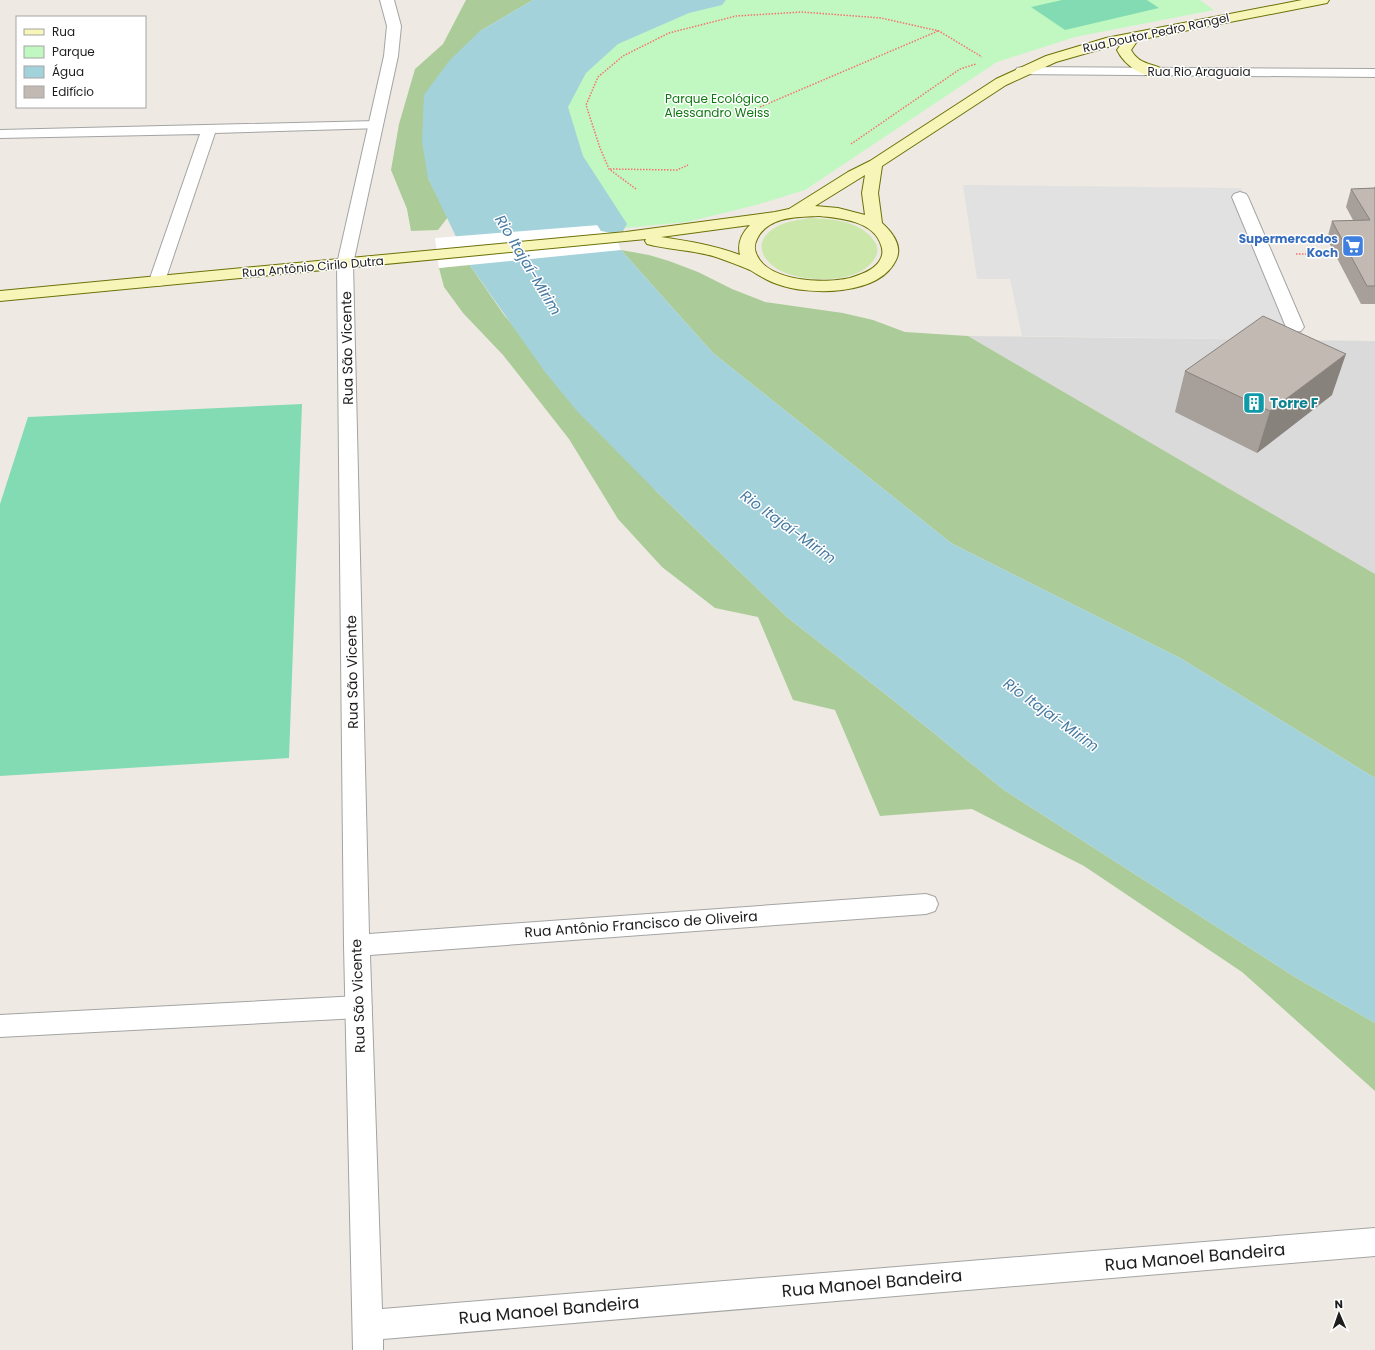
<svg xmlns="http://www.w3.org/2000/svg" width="1375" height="1350" viewBox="0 0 1375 1350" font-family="Poppins,sans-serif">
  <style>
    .residential { fill: #dbdada }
    .grass { fill: #cce7aa }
    .forest { fill: #abcc99 }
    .park { fill: #c1f8c1 }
    .pitch { fill: #83dbb3 }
    .parking { fill: #e1e1e1 }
    .water { fill: #a4d2db }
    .pier { fill: #fff }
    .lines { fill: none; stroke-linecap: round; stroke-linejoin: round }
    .canal { fill: #a4d2db; fill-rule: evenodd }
    .lane-casing { stroke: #a4a4a4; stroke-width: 2 }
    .street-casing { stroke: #a4a4a4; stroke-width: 2 }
    .secondary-casing { stroke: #6c7108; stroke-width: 2 }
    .path { stroke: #f6716d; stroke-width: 1.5; stroke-dasharray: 1.5 1.5; stroke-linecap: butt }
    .lane { fill: #fff; fill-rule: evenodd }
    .street { fill: #fff; fill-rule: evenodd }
    .secondary { fill: #f7f6b8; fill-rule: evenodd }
    .wall { fill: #a79f9a }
    .shaded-wall { fill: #88827d }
    .building { fill: #c2b9b3; stroke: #88827d }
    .labels { text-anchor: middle; stroke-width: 3; stroke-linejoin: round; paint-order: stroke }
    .far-street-label { font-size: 12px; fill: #1d1d1d; stroke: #fff }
    .far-park-label { font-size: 12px; fill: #0e7810; stroke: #fff }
    .far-shop-label { font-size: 12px; font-weight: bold; fill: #366cbe; stroke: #fff; text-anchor: end }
    .street-label { font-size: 14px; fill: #1d1d1d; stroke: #fff }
    .culture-label { font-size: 14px; font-weight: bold; fill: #0d838f; stroke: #fff; text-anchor: start }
    .water-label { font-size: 15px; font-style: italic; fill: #497ba2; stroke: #fff }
    .near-street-label { font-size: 17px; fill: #1d1d1d; stroke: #fff }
  </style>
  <rect width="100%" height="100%" fill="#eeeae3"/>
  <path class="residential" d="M968,336L1375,341V574Z"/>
  <path class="grass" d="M810,218C833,219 864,221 876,244C878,248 878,254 875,258C860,285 803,283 779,270C759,258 753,239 778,226C788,221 799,220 810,218Z"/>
  <path class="forest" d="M466,0H533L480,31L428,178L448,217L438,230L411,231L407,209L391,170L399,124L415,69L443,44Z
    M621,250L649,255L669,261L698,272L732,289L765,302L843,313L873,320L905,332L968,336L1375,574V778L1180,658L951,543L713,353Z
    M469,264L504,315L657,492L787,617L893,700L1004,790L1295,977L1375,1023V1091L1242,972L1084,866L972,809L880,816L835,710L793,700L758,617L715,608L662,567L618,519L569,439L503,355L463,313L444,287L439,268Z"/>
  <path class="park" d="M713,0H1200L1214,10L1075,37L997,62L805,190L756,205L687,222L614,229L612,224L568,156L554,107L575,69L609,38L681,7Z"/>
  <path class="pitch" d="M1062,0H1147L1159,8L1065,30L1031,7Z
    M302,404L289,758L0,776V504L28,417Z"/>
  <path class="parking" d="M963,185L1241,188L1305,340L1022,336L1010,279H977Z"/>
  <path class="water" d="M533,0H713L681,7L609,38L575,69L554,107L568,156L612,224L621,250L713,353L951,543L1180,658L1375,778V1023L1295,977L1004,790L893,700L787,617L657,492L577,411L545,372L469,264L428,178L422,141L424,95L449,61L480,31Z"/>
  <path class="pier" d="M612,224L621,250L439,268L435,238Z"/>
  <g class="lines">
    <path class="canal" d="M679,0H726L722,5L689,13L618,44L586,73L568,107L583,156L627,224L623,231L612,233L601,231L553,156L540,107L565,63L600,32Z"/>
    <g class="lane-casing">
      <path id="lane" d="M376,121L381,122L383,125L381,128L215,133L165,281L163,285L157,286L151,285L149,281L200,134L0,138V130Z
        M1240,192L1246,194L1248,197L1304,327L1301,331L1295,332L1289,331L1286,327L1232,197L1234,194Z
        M359,996L368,999L372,1007L368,1015L359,1018L0,1037V1015Z"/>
    </g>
    <g class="street-casing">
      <path id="street" d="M380,0H394L401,26L398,56L353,264L369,934L926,894L935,897L938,904L935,911L926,914L370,955L382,1309L1375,1228V1256L383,1339V1350H353L344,945L337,264L384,56L387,26Z
        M1022,67L1375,69V77L1017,74L1015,71L1017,68Z"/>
    </g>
    <g class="secondary-casing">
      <path id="secondary" d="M1302,0H1329L1327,3L1322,4L1138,40L1131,50C1141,68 1158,62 1165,72L1163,75C1145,80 1125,66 1117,50L1122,43L1056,62L1006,85L882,166L878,193L882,223C892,232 903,246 896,260C879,296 809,296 777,284C767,281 759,275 750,270C739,265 727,261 716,257C694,250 670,250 647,244L645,241L646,239L0,301V291L626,232L775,212L789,209L848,172L870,161L996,79L1046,56L1106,38ZM865,175L862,193L865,215L838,208L815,206ZM819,216C840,218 874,221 881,245C883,250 883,255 880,260C875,270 860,275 850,278C825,284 766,282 756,253C754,249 755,243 757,239C768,216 798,217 819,216ZM750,225C742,233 737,243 740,255C714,245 687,241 661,237Z"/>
    </g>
    <path class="path" d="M760,107L938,31
      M851,144L960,69L976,64
      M610,169L677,170L688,165
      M636,189L609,169L600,148L586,105L598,77L623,56L669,33L736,16L802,12L881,18L939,31L982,57
      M1296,254H1335"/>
    <use href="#lane" class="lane"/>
    <use href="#street" class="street"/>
    <use href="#secondary" class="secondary"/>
  </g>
  <path class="wall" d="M1375,186V304H1361L1327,239L1332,221L1353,220L1346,207L1351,189L1374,188Z
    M1185,371L1332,395L1257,453L1175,412Z"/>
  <path class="shaded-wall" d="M1346,354L1332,395L1257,453L1270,411Z"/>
  <path class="building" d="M1375,188V286H1367L1332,221L1370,220L1351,189Z
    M1263,316L1346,354L1270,411L1185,371Z"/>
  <defs>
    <g id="supermarket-square" transform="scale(1.15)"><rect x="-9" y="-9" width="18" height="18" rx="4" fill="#3f7fe0" stroke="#fff"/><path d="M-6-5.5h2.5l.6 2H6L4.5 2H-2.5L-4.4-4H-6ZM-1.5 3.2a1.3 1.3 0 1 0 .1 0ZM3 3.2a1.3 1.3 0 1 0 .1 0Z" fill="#fff"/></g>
    <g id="building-square" transform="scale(1.15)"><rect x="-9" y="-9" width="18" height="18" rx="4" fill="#0f9aa8" stroke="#fff"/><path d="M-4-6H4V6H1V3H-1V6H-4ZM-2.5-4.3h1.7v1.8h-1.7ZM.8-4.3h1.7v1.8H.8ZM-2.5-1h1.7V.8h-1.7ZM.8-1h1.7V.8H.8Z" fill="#fff"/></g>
  </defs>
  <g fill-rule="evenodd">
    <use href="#supermarket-square" x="1353" y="246"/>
    <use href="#building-square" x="1254" y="403"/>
  </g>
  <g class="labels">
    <g class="far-street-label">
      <text transform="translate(1156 33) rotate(-12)" y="4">Rua Doutor Pedro Rangel</text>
      <text x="1199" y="76">Rua Rio Araguaia</text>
      <text transform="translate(313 267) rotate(-5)" y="4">Rua Antônio Cirilo Dutra</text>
    </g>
    <g class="far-park-label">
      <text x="717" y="103">Parque Ecológico<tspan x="717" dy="14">Alessandro Weiss</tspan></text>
    </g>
    <g class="far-shop-label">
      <text x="1338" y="243">Supermercados<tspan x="1338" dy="14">Koch</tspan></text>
    </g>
    <g class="street-label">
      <text transform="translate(347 348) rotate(-91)" y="5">Rua São Vicente</text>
      <text transform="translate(352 672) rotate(-91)" y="5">Rua São Vicente</text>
      <text transform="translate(641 924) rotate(-4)" y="5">Rua Antônio Francisco de Oliveira</text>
      <text transform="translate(358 996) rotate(-92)" y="5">Rua São Vicente</text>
    </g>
    <g class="culture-label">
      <text x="1270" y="408">Torre F</text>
    </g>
    <g class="water-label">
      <text transform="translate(528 265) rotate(59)" y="5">Rio Itajaí-Mirim</text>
      <text transform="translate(788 527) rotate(36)" y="5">Rio Itajaí-Mirim</text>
      <text transform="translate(1051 715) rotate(36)" y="5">Rio Itajaí-Mirim</text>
    </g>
    <g class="near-street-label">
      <text transform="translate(1195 1257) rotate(-5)" y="6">Rua Manoel Bandeira</text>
      <text transform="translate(872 1283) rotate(-5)" y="6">Rua Manoel Bandeira</text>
      <text transform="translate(549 1310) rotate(-5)" y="6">Rua Manoel Bandeira</text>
    </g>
  </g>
  <rect x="16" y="16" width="130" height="92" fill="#ffffff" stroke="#a5a5a5"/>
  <rect x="24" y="29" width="20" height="6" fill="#f7f6b8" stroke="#a5a5a5"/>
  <text x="52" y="36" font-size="12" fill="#1d1d1d">Rua</text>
  <rect x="24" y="46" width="20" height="12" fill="#c1f8c1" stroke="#a5a5a5"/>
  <text x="52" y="56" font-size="12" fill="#1d1d1d">Parque</text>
  <rect x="24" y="66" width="20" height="12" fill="#a4d2db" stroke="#a5a5a5"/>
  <text x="52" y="76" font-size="12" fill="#1d1d1d">Água</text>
  <rect x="24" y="86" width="20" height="12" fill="#c2b9b3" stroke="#a5a5a5"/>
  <text x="52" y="96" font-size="12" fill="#1d1d1d">Edifício</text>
  <g transform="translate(1339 1314) rotate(358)" stroke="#ffffff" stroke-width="3" paint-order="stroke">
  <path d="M0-3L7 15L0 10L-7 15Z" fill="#1d1d1d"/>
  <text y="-6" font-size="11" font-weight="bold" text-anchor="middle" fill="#1d1d1d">N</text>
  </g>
</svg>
